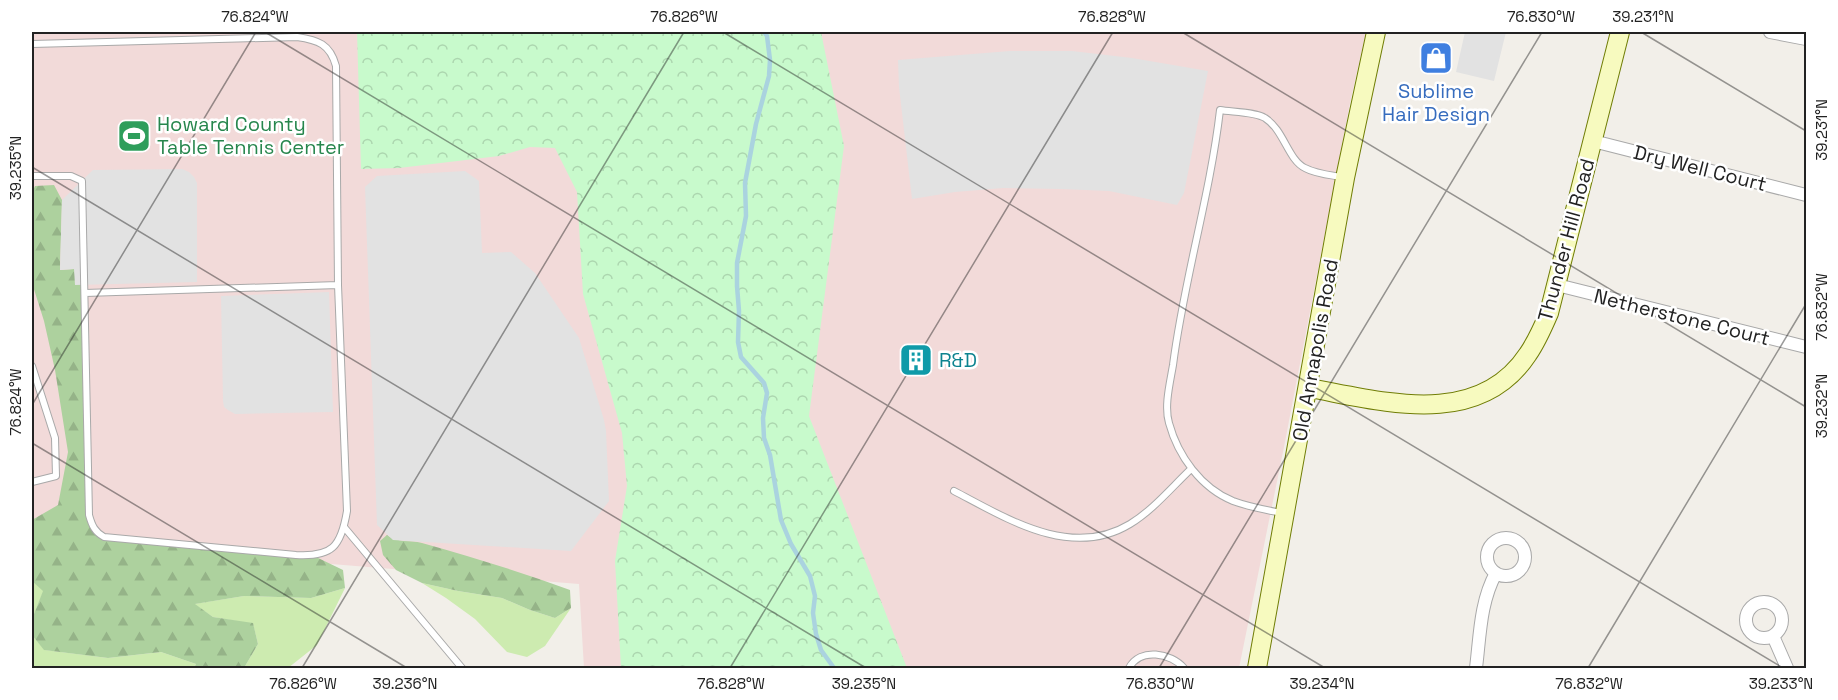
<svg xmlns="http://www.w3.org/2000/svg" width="1838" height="700" viewBox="0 0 1838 700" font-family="'Space Grotesk',sans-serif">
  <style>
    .commercial { fill: #f2dad9 }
    .grass { fill: #cdebb0 }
    .forest { fill: url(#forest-firs) }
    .park { fill: url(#park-crowns) }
    .parking { fill: #e2e2e2 }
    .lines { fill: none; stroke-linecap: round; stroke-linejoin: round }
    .stream { stroke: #aad3df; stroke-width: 4.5 }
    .lane-casing { stroke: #a9a9a9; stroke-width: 8 }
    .street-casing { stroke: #a9a9a9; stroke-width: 14 }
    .secondary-casing { stroke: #707d05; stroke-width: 20 }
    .lane { stroke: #fff; stroke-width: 6 }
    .street { stroke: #fff; stroke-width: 12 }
    .secondary { stroke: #f7fabf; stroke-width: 18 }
    .ticks { fill: none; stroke: #222; stroke-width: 1.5; stroke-opacity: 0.45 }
    .labels { text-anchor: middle; stroke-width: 5; stroke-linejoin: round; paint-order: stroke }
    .shop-label { font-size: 20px; fill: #366cbe; stroke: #fff }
    .leisure-label { font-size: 20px; fill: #27864d; stroke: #fff; text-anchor: start }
    .street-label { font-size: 20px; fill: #222; stroke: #fff }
    .culture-label { font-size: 20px; fill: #0d838f; stroke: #fff; text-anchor: start }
    .neatline { fill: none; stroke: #222; stroke-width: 2 }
    .ticks-label { font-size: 15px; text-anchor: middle; fill: #222 }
  </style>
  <defs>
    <pattern id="forest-firs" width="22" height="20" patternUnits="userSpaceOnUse" patternTransform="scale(1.5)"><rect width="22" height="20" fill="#add19e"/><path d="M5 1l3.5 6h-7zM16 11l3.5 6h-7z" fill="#95b388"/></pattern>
    <pattern id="park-crowns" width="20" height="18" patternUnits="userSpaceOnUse" patternTransform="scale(1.5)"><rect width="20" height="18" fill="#c8facc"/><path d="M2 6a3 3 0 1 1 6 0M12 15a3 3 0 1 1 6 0" fill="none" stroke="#acd6af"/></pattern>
  </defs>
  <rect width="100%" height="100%" fill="#f2efe9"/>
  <path class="commercial" d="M32,32H1366L1350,103L1284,447L1239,668H584L579,584L32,540Z"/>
  <path class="grass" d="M32,581L44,590L32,619Z
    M422,583L458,591L502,598L530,610L555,618L571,608L545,646L527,657L507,652L475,619L446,598Z
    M345,588L317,645L288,668H244L258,644L253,624L213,617L194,604L244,596L311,598Z
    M32,635L45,650L108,658L161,652L196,664L194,668H32Z"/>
  <path class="forest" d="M54,185L62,200L60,270L74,269L85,284L91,525L104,537L314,556L343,570L345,588L311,598L244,596L195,604L213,617L253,623L258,644L244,668H194L196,664L161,652L108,658L44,650L32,635V619L43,591L32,581V520L58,505L68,452L55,370L44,321L32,283V193L35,186Z
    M387,535C397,543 410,540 422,543C472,557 521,572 570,590L571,608L555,618L530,610L502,598L458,591L422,583L396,570L383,555L380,541Z"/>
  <path class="park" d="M357,32H821L844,146L809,416L907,668H621L615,561L627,486L622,433L583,294L577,192L555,148L530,147L499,156L399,168L361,169Z"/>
  <path class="parking" d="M1465,32H1506L1494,81L1456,72Z
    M1010,51H1072L1132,58L1208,71L1184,193L1177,205L1109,191L1061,189L1003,188L955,192L912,199L899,87L898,60Z
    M182,169L189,172L194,177L197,183V282L75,285L74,269L60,270L62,200L93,170Z
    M465,171L479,181L482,253L511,252L535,273L579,338L604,420L606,431L609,501L571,551L393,540L377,525L365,187L377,176Z
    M329,292L333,412L235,414L228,410L224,407L223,401L221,296Z"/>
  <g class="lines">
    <path class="stream" d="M764,32L767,36L770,60L769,76L756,124L745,183L746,216L737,263V286L739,311L738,342L741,357L764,383L767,393L763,418L764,438L770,455L781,520L791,544L810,576L815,596L813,613L816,634L821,650L834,668"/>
    <g class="lane-casing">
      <path id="lane" d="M32,44L297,37C318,40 330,44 336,66L338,285L347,511C341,547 332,557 296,555L104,537C95,532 92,526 89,515L82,181L71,176H32
        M85,293L338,285
        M32,366L55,438L56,476L32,482
        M954,491C1006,518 1071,560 1130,524C1153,510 1171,488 1191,469
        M1282,513C1266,510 1249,507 1233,501C1201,488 1178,456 1169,423C1164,406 1170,383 1173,365C1184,279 1210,196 1220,110C1232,112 1256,112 1265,118C1284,130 1288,160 1305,168C1316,174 1330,175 1342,177
        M344,527L462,668
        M1129,668C1140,647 1171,653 1184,668"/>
    </g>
    <g class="street-casing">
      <path id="street" d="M1770,32L1806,39
        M1593,141L1806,195
        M1557,285L1806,347
        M1487 557a19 19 0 1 1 38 0a19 19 0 1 1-38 0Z
        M1746 620a18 18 0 1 1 36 0a18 18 0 1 1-36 0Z
        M1773,636L1787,668
        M1476,668C1480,636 1480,602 1496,573"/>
    </g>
    <g class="secondary-casing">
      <path id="secondary" d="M1309,388C1382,401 1478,430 1528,354C1537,341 1543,327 1549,313L1620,32
        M1257,668L1345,178L1376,32"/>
    </g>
    <use href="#lane" class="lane"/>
    <use href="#street" class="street"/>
    <use href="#secondary" class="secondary"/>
  </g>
  <path class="ticks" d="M265,32L1325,668M723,32L1783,668M1182,32L1806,407M1641,32L1806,131M32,167L866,668M32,405L256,32M32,443L407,668M302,668L684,32M730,668L1113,32M1159,668L1542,32M1588,668L1806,304"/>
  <defs>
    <g id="shop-square" transform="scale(1.725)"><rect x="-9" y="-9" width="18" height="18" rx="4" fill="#3f7fe0" stroke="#fff"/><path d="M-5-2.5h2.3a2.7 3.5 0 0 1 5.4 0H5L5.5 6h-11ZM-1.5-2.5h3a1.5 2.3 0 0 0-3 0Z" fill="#fff"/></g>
    <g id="stadium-square" transform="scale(1.725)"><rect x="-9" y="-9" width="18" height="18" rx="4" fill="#2e9e5b" stroke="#fff"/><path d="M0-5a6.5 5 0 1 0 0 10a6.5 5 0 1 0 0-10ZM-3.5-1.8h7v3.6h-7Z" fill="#fff"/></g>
    <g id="building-square" transform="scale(1.725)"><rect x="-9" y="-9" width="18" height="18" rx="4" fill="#0f9aa8" stroke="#fff"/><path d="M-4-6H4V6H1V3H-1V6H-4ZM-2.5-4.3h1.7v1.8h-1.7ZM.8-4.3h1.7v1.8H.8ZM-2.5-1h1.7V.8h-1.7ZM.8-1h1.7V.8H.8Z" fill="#fff"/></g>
  </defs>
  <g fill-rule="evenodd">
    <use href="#shop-square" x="1436" y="58"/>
    <use href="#stadium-square" x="134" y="136"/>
    <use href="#building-square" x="916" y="360"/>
  </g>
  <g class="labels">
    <g class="shop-label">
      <text x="1436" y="98">Sublime<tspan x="1436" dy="23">Hair Design</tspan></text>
    </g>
    <g class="leisure-label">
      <text x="157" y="131">Howard County<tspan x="157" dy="23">Table Tennis Center</tspan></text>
    </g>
    <g class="street-label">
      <text transform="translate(1700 168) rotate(14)" y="7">Dry Well Court</text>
      <text transform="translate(1566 240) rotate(-75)" y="7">Thunder Hill Road</text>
      <text transform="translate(1682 317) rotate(14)" y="7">Netherstone Court</text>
      <text transform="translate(1315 350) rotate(-80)" y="7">Old Annapolis Road</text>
    </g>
    <g class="culture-label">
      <text x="939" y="367">R&amp;D</text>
    </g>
  </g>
  <rect width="1838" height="700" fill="none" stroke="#ffffff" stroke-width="66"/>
  <rect x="33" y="33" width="1772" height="634" class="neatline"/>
  <g class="ticks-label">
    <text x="255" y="22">76.824°W</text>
    <text x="684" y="22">76.826°W</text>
    <text x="1112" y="22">76.828°W</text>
    <text x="1541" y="22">76.830°W</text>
    <text x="1643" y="22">39.231°N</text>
    <text transform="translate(1822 130) rotate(-90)" y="5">39.231°N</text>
    <text transform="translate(16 168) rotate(-90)" y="5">39.235°N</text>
    <text transform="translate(1822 307) rotate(-90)" y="5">76.832°W</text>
    <text transform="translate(16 402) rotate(-90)" y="5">76.824°W</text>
    <text transform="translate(1822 406) rotate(-90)" y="5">39.232°N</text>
    <text x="303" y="689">76.826°W</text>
    <text x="405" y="689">39.236°N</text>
    <text x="731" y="689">76.828°W</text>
    <text x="864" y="689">39.235°N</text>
    <text x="1160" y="689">76.830°W</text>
    <text x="1322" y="689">39.234°N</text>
    <text x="1589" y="689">76.832°W</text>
    <text x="1781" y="689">39.233°N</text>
  </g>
</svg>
